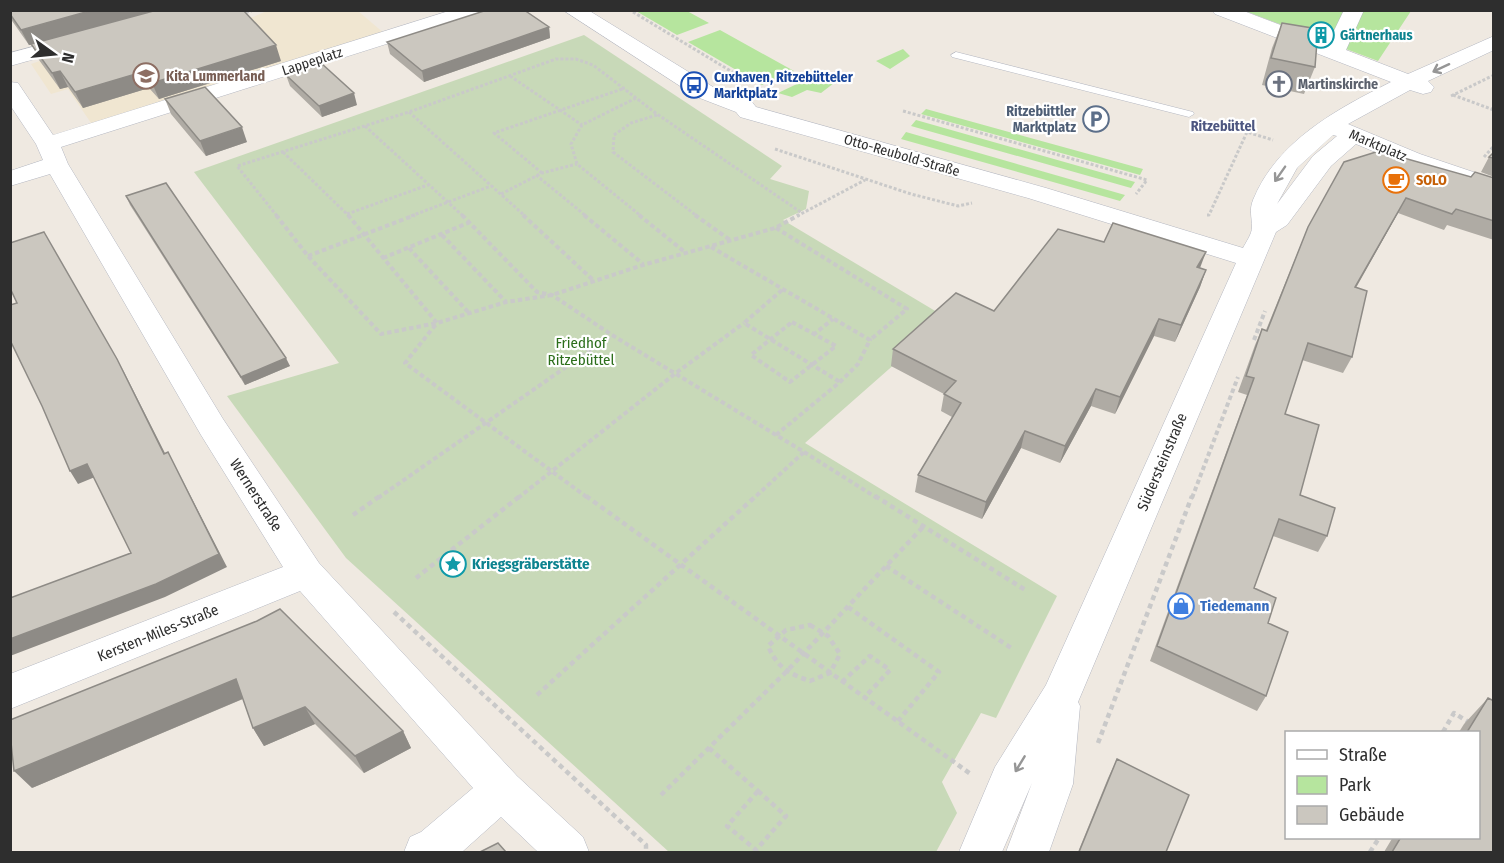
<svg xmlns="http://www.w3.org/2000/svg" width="1504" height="863" viewBox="0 0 1504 863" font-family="'Fira Sans Condensed',sans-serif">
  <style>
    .education { fill: #f0e6d1 }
    .green { fill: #b6e59e }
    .cemetery { fill: #c8d9b8 }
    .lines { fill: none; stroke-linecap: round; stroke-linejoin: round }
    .lane-casing { stroke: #b4b7c1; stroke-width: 1 }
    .street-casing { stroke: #b4b7c1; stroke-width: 1 }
    .path-far2 { stroke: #c9c9c9; stroke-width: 3; stroke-dasharray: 3 2; stroke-linecap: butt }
    .path-far1 { stroke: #c9c9c9; stroke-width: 4; stroke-dasharray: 4.5 3; stroke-linecap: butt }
    .path { stroke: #c9c9c9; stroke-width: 4.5; stroke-dasharray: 5 4; stroke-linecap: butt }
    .lane { fill: #fff; fill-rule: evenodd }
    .street { fill: #fff; fill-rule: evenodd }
    .wall { fill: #afaba4 }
    .shaded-wall { fill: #8e8b86 }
    .building { fill: #cbc7bf; stroke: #8e8b86; stroke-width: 1.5 }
    .oneway { stroke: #969696 }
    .labels { text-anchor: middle; stroke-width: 4.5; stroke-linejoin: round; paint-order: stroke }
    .far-culture-label { font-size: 14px; font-weight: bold; fill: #0d838f; stroke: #fff; text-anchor: start }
    .far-street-label { font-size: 14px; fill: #2e2e2e; stroke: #fff }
    .far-education-label { font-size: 14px; font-weight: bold; fill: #785e54; stroke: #fff; text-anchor: start }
    .far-transit-label { font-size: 14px; font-weight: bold; fill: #164399; stroke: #fff; text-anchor: start }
    .far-worship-label { font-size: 14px; font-weight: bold; fill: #5b616d; stroke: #fff; text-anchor: start }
    .far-service-label { font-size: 14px; font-weight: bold; fill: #4e5e75; stroke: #fff; text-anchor: end }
    .far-neighbourhood-label { font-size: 14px; font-weight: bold; fill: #4d5680; stroke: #fff }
    .far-food-label { font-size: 14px; font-weight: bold; fill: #c56008; stroke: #fff; text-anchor: start }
    .park-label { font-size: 15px; fill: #2c6e1b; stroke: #fff }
    .street-label { font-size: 15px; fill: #2e2e2e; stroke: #fff }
    .culture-label { font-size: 15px; font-weight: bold; fill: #0d838f; stroke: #fff; text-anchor: start }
    .shop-label { font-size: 15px; font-weight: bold; fill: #366cbe; stroke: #fff; text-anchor: start }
  </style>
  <rect width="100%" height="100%" fill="#efe9e1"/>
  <path class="education" d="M267,11H358L385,34L93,126L68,89L51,94L31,64L54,56L253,17Z"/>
  <path class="green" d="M636,11H687L709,23L677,35Z
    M1245,11H1411L1378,61Z
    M720,30L794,71L762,85L688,42Z
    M903,49L910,56L890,69L876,61Z
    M820,73L838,80L821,93L807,90L792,97L778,93Z
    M926,109L1143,169L1140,175L921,114Z
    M916,120L1135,182L1131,188L911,126Z
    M906,132L1125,195L1120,201L901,139Z"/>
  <path class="cemetery" d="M584,35L782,166L770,179L809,191L806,209L783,220L947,318L805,443L1057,596L996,718L981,713L942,782L957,813L936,852H669L346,558L227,396L339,363L194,172Z"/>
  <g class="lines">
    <g class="lane-casing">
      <path id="lane" d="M956,52L1193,112L1194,114L1189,117L952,57L951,55Z"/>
    </g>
    <g class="street-casing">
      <path id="street" d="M452,10H484L481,14L61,147L68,164L223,419L319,563L517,776L583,837L589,852H538L501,817L462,852H404L410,837L421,832L473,788L300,591L10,709V674L283,567L201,435L50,174L10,186V171L43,160L36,144L10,105V82L18,83L53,135Z
        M563,10H588L713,87L752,102L756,107L1046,188L1243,248C1246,242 1252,234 1252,227C1252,217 1249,210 1253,200C1277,141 1337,109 1391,82L1215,14L1212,10H1241L1328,43L1344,10H1364L1346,50L1408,74L1494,36V50L1428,81L1434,87L1431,92L1423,94L1410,90L1348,124L1420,154L1494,179V194L1404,164L1356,144L1331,166L1287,225L1276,232L1078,702L1080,706L1073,784L1049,852H1006L1032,783L1002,852H959L995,767L1046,685L1236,263L1028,198L740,117L736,112L697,97ZM1333,135L1337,136L1313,156L1277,204L1297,168Z
        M77,35L84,37L87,41L84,45L10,66V53Z"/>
    </g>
    <path class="path-far2" d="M633,12L734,73
      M241,14L254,10
      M510,76L582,125
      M1453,95L1494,110
      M1451,96L1494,75
      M636,98L582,125L571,144L577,164L641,216
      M903,111L1147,180L1136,194
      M409,112L525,216
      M657,115L631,123L614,135L613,152L697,216
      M365,126L463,216
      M775,149L911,194L958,206L972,203
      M283,152L349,216
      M1484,157L1494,146
      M542,173L494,133L625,88
      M536,175L586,216
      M501,194L542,173L577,164
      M347,214L428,185
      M1207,215H1209L1247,132L1273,140
      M277,216L237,166L409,112L556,59H576L593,65L657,114L802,213
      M411,216L491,186
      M797,216L865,180"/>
    <path class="path-far1" d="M276,215L308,256L381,334L437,323L506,302L552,295L643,265L775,228L799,215
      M348,215L437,323L405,363L588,498
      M462,215L537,292L552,295L612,335L804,452L754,498
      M523,215L593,280
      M584,215L643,264
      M639,215L686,253
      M695,215L730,240
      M776,228L907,309L870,340
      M442,235L506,302
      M711,247L870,340L858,364L840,382L776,435
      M409,248L469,313
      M308,256L415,215
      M383,258L468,223
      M782,290L744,323L840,382
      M792,322L836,346L790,382L751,355Z
      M813,335L833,319
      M1254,340L1265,311
      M804,452L877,498
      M378,498L612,335
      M518,498L676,373L744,323
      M1192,498L1238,377"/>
    <path class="path" d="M586,496L972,775
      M875,496L1027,591
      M353,515L380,496
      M886,566L1013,649
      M416,578L520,496
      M848,607L939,672L898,721
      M394,612L646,845V852
      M810,625L828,636L840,654L830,673L810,681C789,674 777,667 768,646L786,630Z
      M842,682L870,656L890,670L864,698
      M537,695L756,496
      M1443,732L1454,713L1470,723
      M1098,743L1192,496
      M709,748L758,791
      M758,791L786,816L756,850L727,826Z
      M661,795L786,672L923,527
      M1370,852L1379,838"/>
    <use href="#lane" class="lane"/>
    <use href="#street" class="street"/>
  </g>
  <path class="wall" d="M10,10L281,61L159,99L149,88L83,108L68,87L60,89L39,60L32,45H29L10,18Z
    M1282,23L1315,67L1304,94L1262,85L1272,48Z
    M549,27L550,38L424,82L390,54L387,42Z
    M286,75L357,105L322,117L290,86Z
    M165,99L247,142L206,156L171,114Z
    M1494,152V177L1481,172L1489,157Z
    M1471,177L1494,178V240L1447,225L1444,230L1398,213L1356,288L1352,357L1343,373L1302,360L1285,414L1300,495L1327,536L1318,552L1273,536L1254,588L1268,623L1266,696L1257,711L1150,661L1247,395L1238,392L1255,345L1262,329L1266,330L1308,227Z
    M126,196L290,366L245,385L130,205Z
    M1200,268L1206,270L1200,287L1175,342L1154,336L1115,414L1091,406L1060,463L1021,448L982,519L915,492L918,475L952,417L941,411L944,394L891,366L893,349L994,311Z
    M257,621L403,731L411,748L364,773L315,724L264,746L253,728L243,699L32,788Z
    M1488,698L1494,852H1384L1393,837H1479V732H1459L1464,724Z
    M1117,759L1166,852H1078L1108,778Z"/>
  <path class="shaded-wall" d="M93,10H157L29,45L21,30Z
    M549,27L550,38L424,82L422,71Z
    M276,45L281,61L159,99L152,83Z
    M60,71L68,87L60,89L52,73Z
    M142,72L149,88L83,108L75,92Z
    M354,93L357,105L322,117L319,106Z
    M242,127L247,142L206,156L200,141Z
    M1406,198L1398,213L1347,303L1355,287Z
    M1206,252L1200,268L1197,267Z
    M1206,270L1200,287L1175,342L1181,325Z
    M1159,319L1154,336L1115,414L1120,397Z
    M286,358L290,366L245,385L241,377Z
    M117,359L124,372L172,467L164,454Z
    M1096,389L1091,406L1060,463L1065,446Z
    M1025,431L1021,448L982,519L986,502Z
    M168,452L227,567L165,597L10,656V639L219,554Z
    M87,464L95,477L78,484L70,471Z
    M236,679L247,697L32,788L14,771Z
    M305,707L315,724L264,746L253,728Z
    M403,731L411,748L364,773L355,756Z"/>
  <path class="building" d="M10,10H93L21,30L10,14Z
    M157,10H243L276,45L152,83L142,72L75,92L60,71L52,73L31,44Z
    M487,10H524L549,27L422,71L387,42Z
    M1282,23L1318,29L1315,67L1271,58Z
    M321,63L354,93L319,106L286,75Z
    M205,87L242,127L200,141L165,99Z
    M1379,151L1471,177L1475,172L1494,178V221L1456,209L1452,214L1406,198L1355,287L1367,291L1352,357L1308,343L1285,414L1319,425L1300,495L1335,508L1327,536L1279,519L1254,588L1276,598L1268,623L1288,632L1266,696L1157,646L1254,378L1246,376L1262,329L1267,331L1308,227L1344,162Z
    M1494,152V158L1489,157Z
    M166,183L286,358L241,377L126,196Z
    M1113,223L1206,252L1197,267L1206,270L1181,325L1159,319L1120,397L1096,389L1065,446L1025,431L986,502L918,475L961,403L944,394L956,381L893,349L956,293L994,311L1058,229L1104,242Z
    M44,232L117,359L164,454L168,452L219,554L156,584L10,639V598L131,553L87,464L70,471L42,406L10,340V305L17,303L10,288V243Z
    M280,609L403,731L355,756L305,707L253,728L236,679L14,771L10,733V720L257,621Z
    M1488,698L1494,701V852H1392L1401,837H1479V732H1467Z
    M1117,759L1189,795L1166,852H1079Z
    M498,843L506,852H480Z"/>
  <defs><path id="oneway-shaft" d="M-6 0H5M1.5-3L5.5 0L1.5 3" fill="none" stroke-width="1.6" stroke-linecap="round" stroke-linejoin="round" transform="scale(1.5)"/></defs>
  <g class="oneway">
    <use href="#oneway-shaft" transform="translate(1441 68) rotate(155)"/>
    <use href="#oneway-shaft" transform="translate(1280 174) rotate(125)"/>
    <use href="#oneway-shaft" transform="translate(1020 764) rotate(121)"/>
  </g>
  <defs>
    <g id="building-ring" transform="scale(1.35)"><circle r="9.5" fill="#fff" stroke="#0f9aa8" stroke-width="1.5"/><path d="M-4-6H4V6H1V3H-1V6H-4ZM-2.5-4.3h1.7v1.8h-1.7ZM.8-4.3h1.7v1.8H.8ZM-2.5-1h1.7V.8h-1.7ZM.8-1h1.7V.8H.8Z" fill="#0f9aa8"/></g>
    <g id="school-ring" transform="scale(1.35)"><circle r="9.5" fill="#fff" stroke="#8d6e63" stroke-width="1.5"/><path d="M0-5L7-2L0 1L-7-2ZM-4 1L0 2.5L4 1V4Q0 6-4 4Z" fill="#8d6e63"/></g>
    <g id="church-ring" transform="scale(1.35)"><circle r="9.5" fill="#fff" stroke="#6b7280" stroke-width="1.5"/><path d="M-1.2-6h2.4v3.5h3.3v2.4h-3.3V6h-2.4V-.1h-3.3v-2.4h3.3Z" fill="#6b7280"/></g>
    <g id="bus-ring" transform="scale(1.35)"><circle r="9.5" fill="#fff" stroke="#1a4fb4" stroke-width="1.5"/><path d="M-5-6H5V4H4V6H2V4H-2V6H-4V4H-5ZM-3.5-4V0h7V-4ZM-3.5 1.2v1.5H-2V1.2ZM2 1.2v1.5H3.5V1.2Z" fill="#1a4fb4"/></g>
    <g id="parking-ring" transform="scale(1.35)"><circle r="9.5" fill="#fff" stroke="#5c6f8a" stroke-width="1.5"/><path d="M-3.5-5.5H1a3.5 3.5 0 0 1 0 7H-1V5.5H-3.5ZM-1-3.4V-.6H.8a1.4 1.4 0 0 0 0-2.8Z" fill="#5c6f8a"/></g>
    <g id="cafe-ring" transform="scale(1.35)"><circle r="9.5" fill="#fff" stroke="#e8710a" stroke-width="1.5"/><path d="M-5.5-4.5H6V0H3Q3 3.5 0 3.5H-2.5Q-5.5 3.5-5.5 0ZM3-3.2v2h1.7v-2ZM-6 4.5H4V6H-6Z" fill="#e8710a"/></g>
    <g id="sight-ring" transform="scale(1.35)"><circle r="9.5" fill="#fff" stroke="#0f9aa8" stroke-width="1.5"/><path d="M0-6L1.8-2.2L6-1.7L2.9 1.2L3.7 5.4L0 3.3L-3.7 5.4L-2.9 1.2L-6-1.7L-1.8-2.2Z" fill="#0f9aa8"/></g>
    <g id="shop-ring" transform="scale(1.35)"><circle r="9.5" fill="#fff" stroke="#3f7fe0" stroke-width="1.5"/><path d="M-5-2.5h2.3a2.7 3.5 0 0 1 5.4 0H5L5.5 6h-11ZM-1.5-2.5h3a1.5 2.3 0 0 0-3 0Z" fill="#3f7fe0"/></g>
  </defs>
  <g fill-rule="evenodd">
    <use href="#building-ring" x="1321" y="35"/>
    <use href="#school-ring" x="146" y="76"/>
    <use href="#church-ring" x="1279" y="84"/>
    <use href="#bus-ring" x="694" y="85"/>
    <use href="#parking-ring" x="1096" y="119"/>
    <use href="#cafe-ring" x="1396" y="180"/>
    <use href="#sight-ring" x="453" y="564"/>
    <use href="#shop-ring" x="1181" y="606"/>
  </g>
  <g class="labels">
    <g class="far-culture-label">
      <text x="1340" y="40">Gärtnerhaus</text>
    </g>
    <g class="far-street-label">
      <text transform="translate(312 61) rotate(-18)" y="5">Lappeplatz</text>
      <text transform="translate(1378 145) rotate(23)" y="5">Marktplatz</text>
      <text transform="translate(902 155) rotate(16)" y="5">Otto-Reubold-Straße</text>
    </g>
    <g class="far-education-label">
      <text x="166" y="81">Kita Lummerland</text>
    </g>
    <g class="far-transit-label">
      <text x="714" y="82">Cuxhaven, Ritzebütteler<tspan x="714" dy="16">Marktplatz</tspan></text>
    </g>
    <g class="far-worship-label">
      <text x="1298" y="89">Martinskirche</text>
    </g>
    <g class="far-service-label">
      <text x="1076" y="116">Ritzebüttler<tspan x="1076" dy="16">Marktplatz</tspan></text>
    </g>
    <g class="far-neighbourhood-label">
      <text x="1223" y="131">Ritzebüttel</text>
    </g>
    <g class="far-food-label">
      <text x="1416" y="185">SOLO</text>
    </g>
    <g class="park-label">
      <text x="581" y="348">Friedhof<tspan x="581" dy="17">Ritzebüttel</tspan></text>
    </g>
    <g class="street-label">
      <text transform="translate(1162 462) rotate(-67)" y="5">Südersteinstraße</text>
      <text transform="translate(256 495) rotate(57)" y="5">Wernerstraße</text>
      <text transform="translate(158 633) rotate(-22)" y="5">Kersten-Miles-Straße</text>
    </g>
    <g class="culture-label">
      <text x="472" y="569">Kriegsgräberstätte</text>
    </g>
    <g class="shop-label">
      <text x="1200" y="611">Tiedemann</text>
    </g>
  </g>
  <rect width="1504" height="863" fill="none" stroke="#2e2e2e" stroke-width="24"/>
  <rect x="1285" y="731" width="195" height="108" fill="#ffffff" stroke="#ababab" stroke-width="1.5"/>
  <rect x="1297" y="750" width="30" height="9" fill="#ffffff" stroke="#ababab" stroke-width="1.5"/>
  <text x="1339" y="761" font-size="18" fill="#2e2e2e">Straße</text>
  <rect x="1297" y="776" width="30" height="18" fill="#b6e59e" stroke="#ababab" stroke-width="1.5"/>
  <text x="1339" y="791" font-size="18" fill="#2e2e2e">Park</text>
  <rect x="1297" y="806" width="30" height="18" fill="#cbc7bf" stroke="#ababab" stroke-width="1.5"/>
  <text x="1339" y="821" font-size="18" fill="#2e2e2e">Gebäude</text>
  <g transform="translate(54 54) rotate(105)" stroke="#ffffff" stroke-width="4.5" paint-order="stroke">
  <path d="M0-4.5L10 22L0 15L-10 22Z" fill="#2e2e2e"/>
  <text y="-9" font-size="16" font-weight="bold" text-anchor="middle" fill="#2e2e2e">N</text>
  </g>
</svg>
